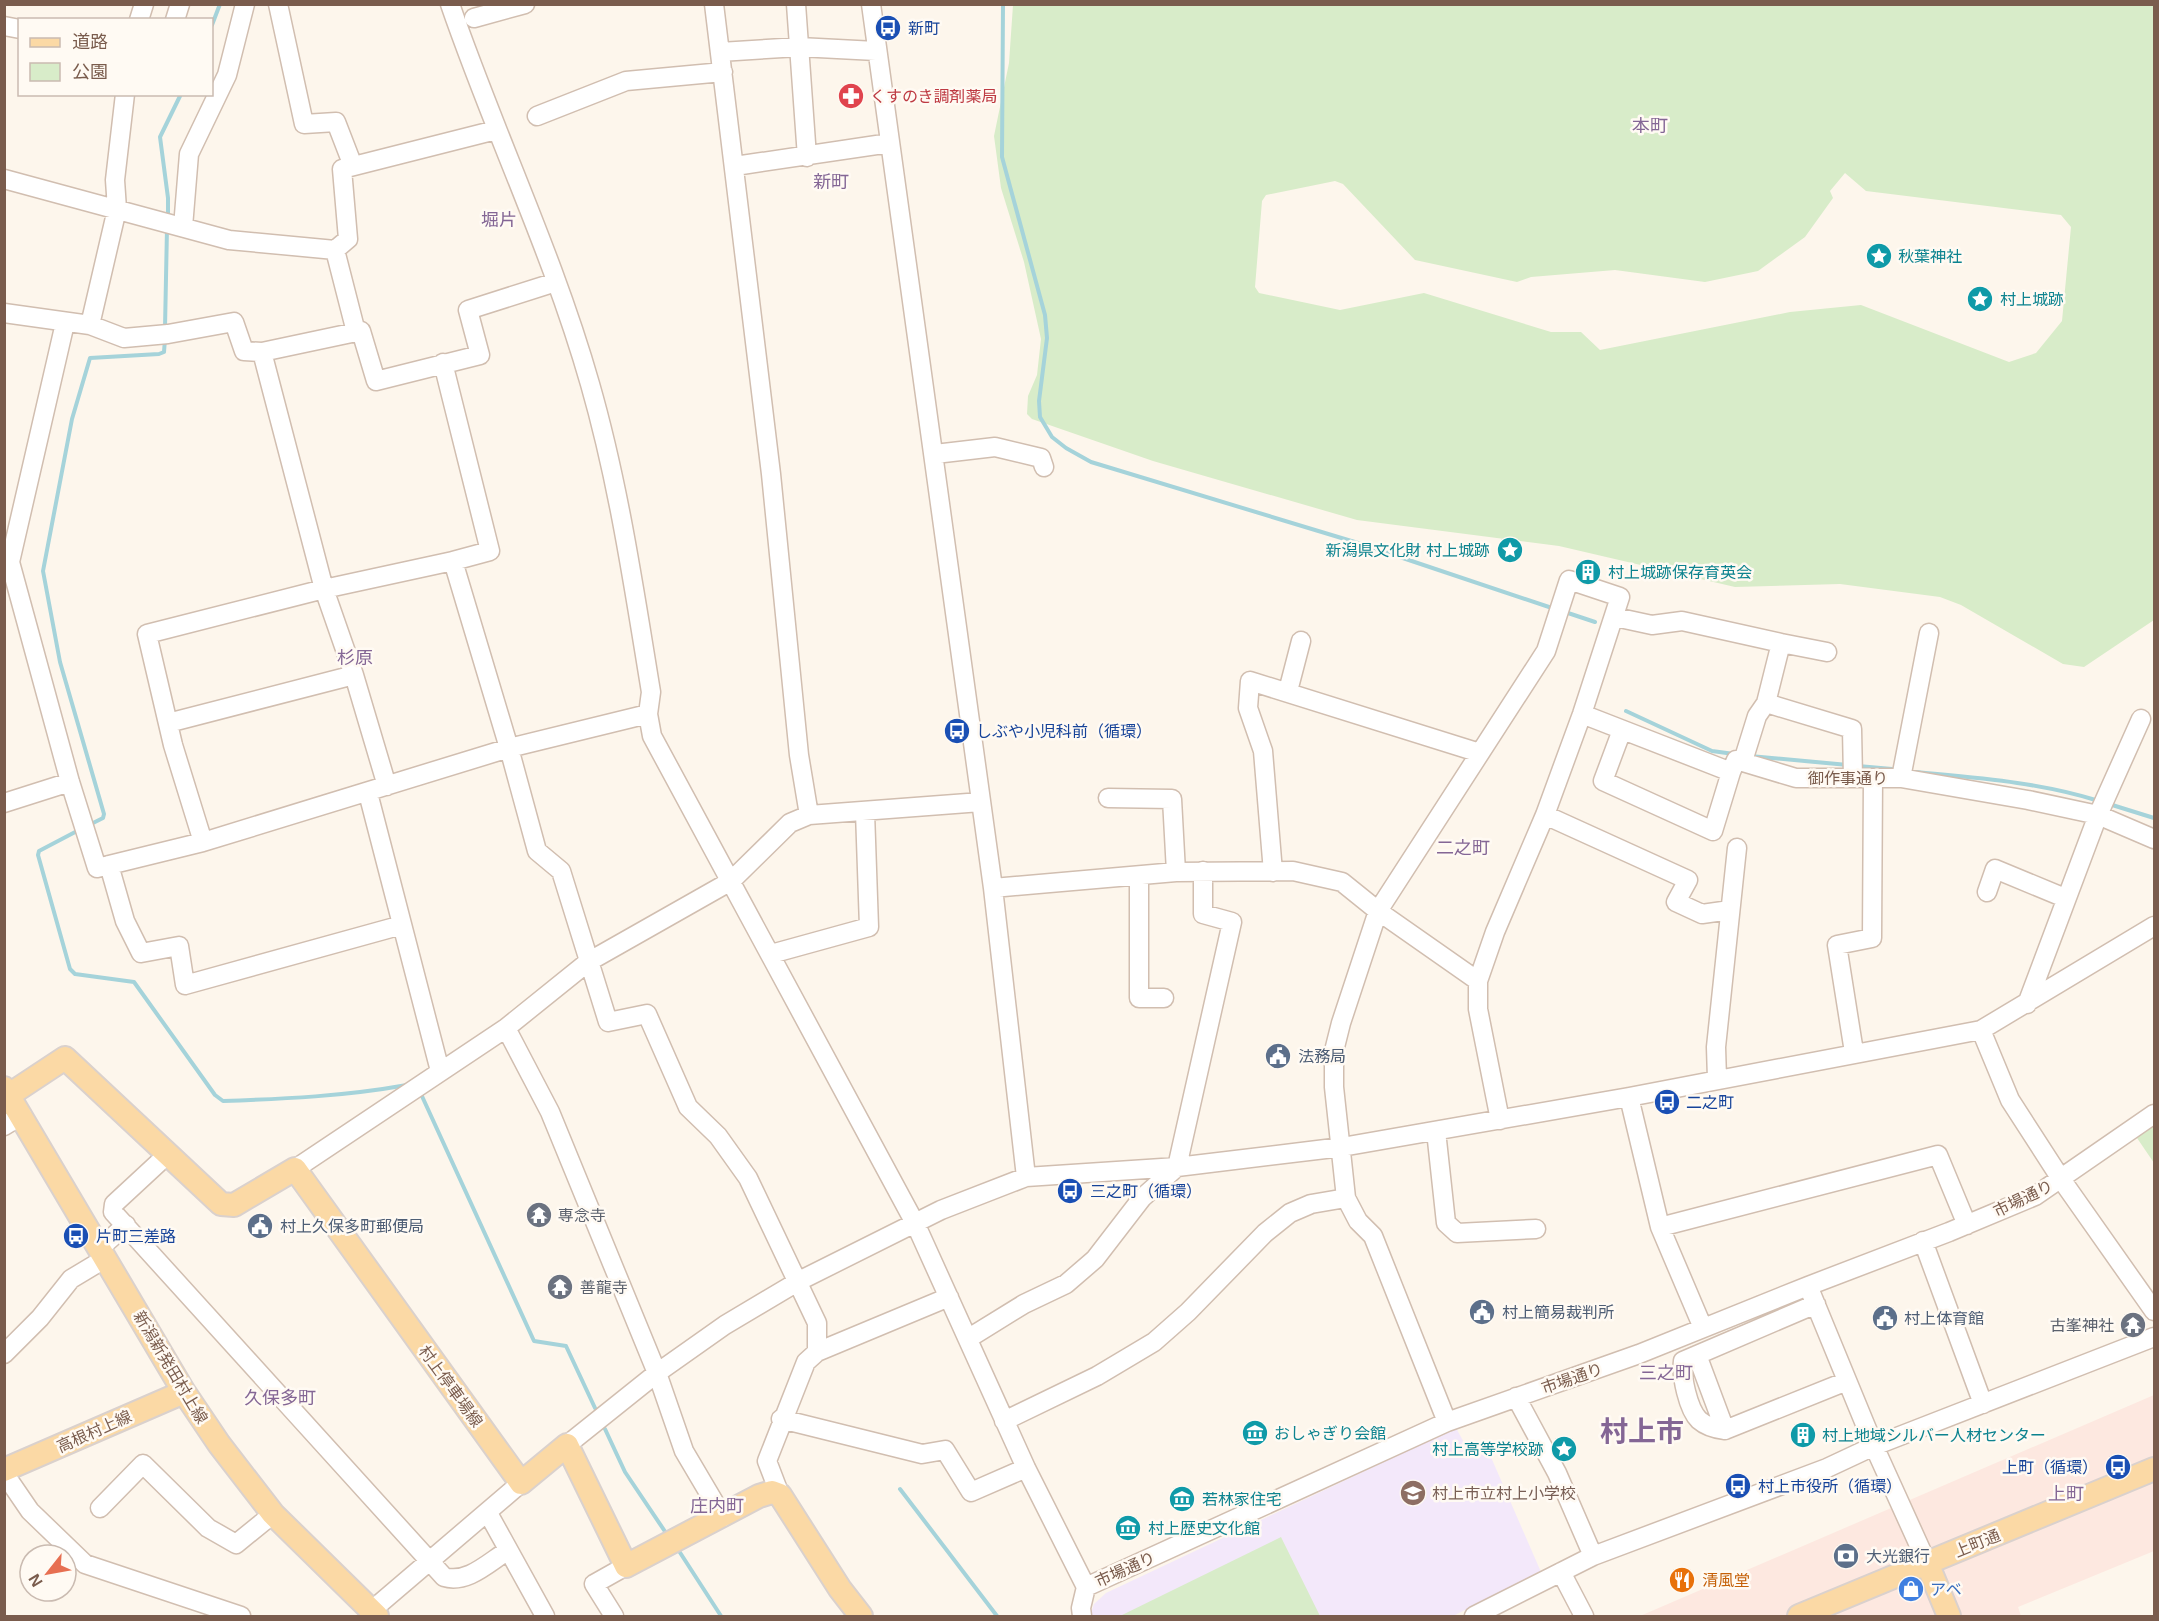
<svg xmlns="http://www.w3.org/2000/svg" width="2159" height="1621" viewBox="0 0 2159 1621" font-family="Helvetica,'Noto Sans JP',sans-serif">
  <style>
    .commercial { fill: #fde8e0 }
    .education { fill: #f3e8fa }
    .green { fill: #d8ecc9; fill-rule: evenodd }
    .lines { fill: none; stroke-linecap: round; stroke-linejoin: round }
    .stream { stroke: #a5d3da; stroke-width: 4 }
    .minor-casing { stroke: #d1beb0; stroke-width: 21 }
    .major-casing { stroke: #dad1cd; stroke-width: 26 }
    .minor { stroke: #fff; stroke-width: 18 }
    .major { stroke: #fbd9a5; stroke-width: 22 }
    .labels { text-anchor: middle; stroke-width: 5; stroke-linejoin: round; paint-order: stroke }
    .transit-label { font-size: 16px; fill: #164399; stroke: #fffaf3; text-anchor: start }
    .health-label { font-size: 16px; fill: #be3a42; stroke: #fffaf3; text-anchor: start }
    .culture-label { font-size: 16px; fill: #0d838f; stroke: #fffaf3; text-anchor: start }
    .street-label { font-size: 16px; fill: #7a5c4d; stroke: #fffaf3 }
    .service-label { font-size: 16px; fill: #4e5e75; stroke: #fffaf3; text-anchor: start }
    .worship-label { font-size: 16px; fill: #5b616d; stroke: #fffaf3; text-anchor: start }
    .education-label { font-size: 16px; fill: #785e54; stroke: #fffaf3; text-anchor: start }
    .food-label { font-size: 16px; fill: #c56008; stroke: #fffaf3; text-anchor: start }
    .shop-label { font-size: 16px; fill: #366cbe; stroke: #fffaf3; text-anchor: start }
    .neighbourhood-label { font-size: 18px; fill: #846695; stroke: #fffaf3 }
    .town-label { font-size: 28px; font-weight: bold; fill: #846695; stroke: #fffaf3 }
  </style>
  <rect width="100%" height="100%" fill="#fdf6ec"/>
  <path class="commercial" d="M2154,1395V1551L2018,1607L2021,1616H1640Z"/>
  <path class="education" d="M1456,1428L1471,1455L1487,1448L1541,1572L1453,1616H1090L1094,1604L1106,1593Z"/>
  <path class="green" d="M1013,5H2154V620L2084,667L2063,664L1961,605L1940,597L1840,584L1735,587L1559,546L1357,520L1153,461L1032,419L1027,414L1028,396L1037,375L1041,339L1024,262L1001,188L994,136L1009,63ZM1845,173L1866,191L2061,215L2071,227L2062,321L2036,353L2009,362L1861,305L1790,312L1600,350L1581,332H1551L1424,293L1340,310L1259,293L1255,287L1262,201L1266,195L1335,181L1343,184L1415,260L1517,282L1531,277L1615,270L1705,282L1758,271L1805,237L1833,198L1830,191Z
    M2154,1121V1163L2135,1135Z
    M1281,1537L1320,1616H1120Z"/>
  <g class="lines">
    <path class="stream" d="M1003,4L1002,157L1045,315L1047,338L1039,401L1040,417L1052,437L1066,448L1091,462L1358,543L1555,609
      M212,25L220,4
      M168,217V198L160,137L181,94
      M165,328L167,228
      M1565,612L1595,622
      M1626,711L1712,751L1734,754
      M1750,756L1848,765
      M1858,766L1892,769
      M1915,772C1978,778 2038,782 2099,801
      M2109,804L2154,818
      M89,825L103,818L104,814L60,662L43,571L72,419L90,358L159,354L164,352L165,339
      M79,830L39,851L38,855L70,969L75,974L134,982L215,1095L223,1101C285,1099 346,1096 407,1085
      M421,1094L534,1341L566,1346L595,1408
      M605,1429L625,1472L666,1533
      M900,1489L997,1616
      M679,1551L721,1616"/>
    <g class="minor-casing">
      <path id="minor" d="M278,4L304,124L336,122L353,166
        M450,4C494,132 553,254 590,384C619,485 634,589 651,692L648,714L652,736L916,1225L1026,1468L1086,1587L1081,1608L1082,1616
        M714,4L771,474L799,755L809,815
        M796,4L807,157
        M871,4L993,888L1026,1177
        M474,18L525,4
        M139,20L144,4
        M175,20L180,4
        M4,26L20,29
        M720,52L799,47L876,51
        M537,116L626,81L723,72
        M735,166L890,143
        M4,179L229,240L335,250L348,239L342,169L496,130
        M183,227L189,154L227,75L245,4
        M335,250L356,332
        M4,313L90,325L124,338L168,334L234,322L244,351L262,352L324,589L354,675L387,786
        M65,323L10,562L70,782L97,868L203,842L509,748L648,714
        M90,325L117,209L115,180L125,94
        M262,352L361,331L376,381L480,355L468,310L556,282
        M443,363L490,551L453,561
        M935,454L995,447L1041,458L1044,467
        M1615,617L1652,625L1682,621L1781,643L1766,703L1852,729L1853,778
        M1781,643L1827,652
        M1288,691L1301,641
        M1582,714L1731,772L1736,760L1796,778H1901L2028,800L2098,815L2154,839
        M168,723L354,675
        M1622,730L1603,781L1713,831L1731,772
        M1743,761L1757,716L1766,703
        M1901,778L1929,633
        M368,793L440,1071
        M1108,798L1172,799L1176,872
        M4,803L70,782
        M1545,815L1688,880L1676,902L1702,914L1730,910
        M203,842L173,745L147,634L324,589L453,561L509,748L537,851L561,871L608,1022L647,1014L688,1107L718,1136L748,1178L817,1323V1352
        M109,865L125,921L141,953L179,946L185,985L402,925
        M1273,872L1263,751L1248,708L1250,681L1480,753
        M1139,876V998H1164
        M993,888L1176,872L1293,871L1342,882L1378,911L1478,981
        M1987,892L1995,869L2065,898
        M771,954L869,927L865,812
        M2027,1004L2098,815L2141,719
        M506,1028L550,1112L657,1373L684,1451L723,1517
        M1981,1030L2010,1100L2061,1179L2154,1311
        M1854,1052L1837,945L1872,938L1873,778
        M1717,1079L1716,1047L1737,848
        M1629,1097L1660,1227L1703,1328
        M4,1126L22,1115
        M1436,1131L1446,1223L1457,1233L1536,1229
        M168,1154L114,1204L113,1212L444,1577C467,1584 488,1563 507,1551
        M295,1169L506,1028L588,962L731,881L790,823L809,815L981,802
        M1660,1227L1938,1155L1967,1225
        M1923,1241L1983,1404
        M100,1248L126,1225
        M1811,1293L1874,1446L1927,1563
        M1816,1304L1683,1361C1681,1376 1688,1409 1699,1420C1707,1427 1716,1429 1725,1430L1847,1381
        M969,1338L1024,1304L1066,1284L1095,1259L1142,1198L1177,1167L1232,922L1203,914V871
        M4,1354L40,1318L71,1279L106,1258
        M1697,1355L1725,1430
        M1516,1397L1557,1473L1593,1556
        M781,1419L922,1454L945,1450L971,1492L1026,1468
        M1004,1421L1097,1376L1154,1342L1188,1312L1265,1233L1290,1213L1311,1204L1346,1198
        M1447,1422L1373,1236L1358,1221L1346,1198L1334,1087V1051L1341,1023L1378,911L1546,651L1569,580L1620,597L1582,714L1545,815L1495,932L1478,981V1009L1500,1120
        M567,1445L657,1373L725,1325L799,1281L941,1210L1026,1177L1177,1167L1342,1147L1629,1097L1981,1030L2154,926
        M4,1473L30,1511L85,1564L241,1616
        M780,1495L767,1461L806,1362L817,1352L949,1297
        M100,1508L143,1464L208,1528L236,1544L273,1514
        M488,1513L545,1616
        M1561,1572L1584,1616
        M1086,1587L1447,1422L1639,1354L1808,1286L1949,1232L2035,1196L2154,1114
        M371,1611L521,1483
        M614,1616L594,1584L626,1566
        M1474,1616L1593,1556L1827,1468L1874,1446L2154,1337"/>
    </g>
    <g class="major-casing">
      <path id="major" d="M4,1088L184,1392L219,1444L273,1514L377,1616
        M9,1095L65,1058L221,1204L234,1205L295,1169L521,1483L567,1445L626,1566L759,1496L772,1492L780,1495L840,1589L861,1616
        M4,1470L184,1392
        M1927,1563L1949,1616
        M1799,1616L2154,1469"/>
    </g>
    <use href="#minor" class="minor"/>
    <use href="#major" class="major"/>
  </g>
  <defs>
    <g id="bus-disc" transform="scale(1.35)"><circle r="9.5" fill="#1a4fb4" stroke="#fffaf3"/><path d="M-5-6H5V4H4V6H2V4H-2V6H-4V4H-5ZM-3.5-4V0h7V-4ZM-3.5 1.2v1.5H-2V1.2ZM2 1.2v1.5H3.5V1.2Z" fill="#fff"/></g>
    <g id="pharmacy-disc" transform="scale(1.35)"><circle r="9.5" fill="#e0444e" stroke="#fffaf3"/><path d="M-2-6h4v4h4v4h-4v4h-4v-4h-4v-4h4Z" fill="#fff"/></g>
    <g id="sight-disc" transform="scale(1.35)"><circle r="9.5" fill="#0f9aa8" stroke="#fffaf3"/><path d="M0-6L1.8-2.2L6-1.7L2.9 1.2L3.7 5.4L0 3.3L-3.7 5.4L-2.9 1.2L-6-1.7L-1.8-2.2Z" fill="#fff"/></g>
    <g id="building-disc" transform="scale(1.35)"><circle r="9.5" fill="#0f9aa8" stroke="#fffaf3"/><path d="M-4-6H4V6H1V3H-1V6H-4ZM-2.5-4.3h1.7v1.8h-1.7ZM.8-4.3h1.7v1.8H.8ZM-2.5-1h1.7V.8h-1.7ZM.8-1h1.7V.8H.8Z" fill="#fff"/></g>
    <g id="civic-disc" transform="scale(1.35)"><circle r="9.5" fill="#5c6f8a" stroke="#fffaf3"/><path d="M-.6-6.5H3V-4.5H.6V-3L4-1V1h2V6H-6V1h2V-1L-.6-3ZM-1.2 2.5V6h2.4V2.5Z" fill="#fff"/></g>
    <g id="temple-disc" transform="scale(1.35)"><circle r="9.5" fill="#6b7280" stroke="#fffaf3"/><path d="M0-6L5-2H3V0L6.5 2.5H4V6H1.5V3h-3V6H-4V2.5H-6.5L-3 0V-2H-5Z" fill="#fff"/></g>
    <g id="museum-disc" transform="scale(1.35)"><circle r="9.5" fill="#0f9aa8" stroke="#fffaf3"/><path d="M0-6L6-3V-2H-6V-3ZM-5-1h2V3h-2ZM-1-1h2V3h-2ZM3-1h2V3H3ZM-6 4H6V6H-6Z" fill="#fff"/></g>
    <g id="school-disc" transform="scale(1.35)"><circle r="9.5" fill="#8d6e63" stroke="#fffaf3"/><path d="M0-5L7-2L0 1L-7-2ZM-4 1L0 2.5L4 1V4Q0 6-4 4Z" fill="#fff"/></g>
    <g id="bank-disc" transform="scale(1.35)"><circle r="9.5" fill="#5c6f8a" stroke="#fffaf3"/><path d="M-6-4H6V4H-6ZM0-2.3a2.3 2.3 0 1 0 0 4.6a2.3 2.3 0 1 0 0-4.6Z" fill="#fff"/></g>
    <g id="restaurant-disc" transform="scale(1.35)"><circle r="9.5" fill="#e8710a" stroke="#fffaf3"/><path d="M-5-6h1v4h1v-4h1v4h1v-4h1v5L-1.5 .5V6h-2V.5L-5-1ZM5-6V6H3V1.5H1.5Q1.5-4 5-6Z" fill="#fff"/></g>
    <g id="shop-disc" transform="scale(1.35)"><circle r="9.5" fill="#3f7fe0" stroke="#fffaf3"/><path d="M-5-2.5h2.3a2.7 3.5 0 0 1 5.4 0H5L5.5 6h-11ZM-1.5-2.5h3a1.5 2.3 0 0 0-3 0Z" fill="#fff"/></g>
  </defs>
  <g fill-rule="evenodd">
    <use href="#bus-disc" x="888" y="28"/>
    <use href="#pharmacy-disc" x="851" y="96"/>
    <use href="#sight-disc" x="1879" y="256"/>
    <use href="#sight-disc" x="1980" y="299"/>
    <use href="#sight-disc" x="1510" y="550"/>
    <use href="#building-disc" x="1588" y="572"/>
    <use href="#bus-disc" x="957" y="731"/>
    <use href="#civic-disc" x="1278" y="1056"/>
    <use href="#bus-disc" x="1667" y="1102"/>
    <use href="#bus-disc" x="1070" y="1191"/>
    <use href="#temple-disc" x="539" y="1215"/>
    <use href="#civic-disc" x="260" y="1226"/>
    <use href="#bus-disc" x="76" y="1236"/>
    <use href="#temple-disc" x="560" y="1287"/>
    <use href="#civic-disc" x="1482" y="1312"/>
    <use href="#civic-disc" x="1885" y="1318"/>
    <use href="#temple-disc" x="2133" y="1325"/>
    <use href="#museum-disc" x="1255" y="1433"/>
    <use href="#building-disc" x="1803" y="1435"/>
    <use href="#sight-disc" x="1564" y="1449"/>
    <use href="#bus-disc" x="2118" y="1467"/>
    <use href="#bus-disc" x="1738" y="1486"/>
    <use href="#school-disc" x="1413" y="1493"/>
    <use href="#museum-disc" x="1182" y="1499"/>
    <use href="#museum-disc" x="1128" y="1528"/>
    <use href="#bank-disc" x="1846" y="1556"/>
    <use href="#restaurant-disc" x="1682" y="1580"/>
    <use href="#shop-disc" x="1911" y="1589"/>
  </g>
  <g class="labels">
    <g class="transit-label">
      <text x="908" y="34">新町</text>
      <text x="976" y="737">しぶや小児科前（循環）</text>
      <text x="1686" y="1108">二之町</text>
      <text x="1090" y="1197">三之町（循環）</text>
      <text x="96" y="1242">片町三差路</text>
      <text x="2098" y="1473" text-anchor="end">上町（循環）</text>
      <text x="1758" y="1492">村上市役所（循環）</text>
    </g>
    <g class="health-label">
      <text x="870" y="102">くすのき調剤薬局</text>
    </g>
    <g class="culture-label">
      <text x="1898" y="262">秋葉神社</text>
      <text x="2000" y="305">村上城跡</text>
      <text x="1490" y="556" text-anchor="end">新潟県文化財 村上城跡</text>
      <text x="1608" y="578">村上城跡保存育英会</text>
      <text x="1274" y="1439">おしゃぎり会館</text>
      <text x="1822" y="1441">村上地域シルバー人材センター</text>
      <text x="1544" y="1455" text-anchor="end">村上高等学校跡</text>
      <text x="1202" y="1505">若林家住宅</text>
      <text x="1148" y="1534">村上歴史文化館</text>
    </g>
    <g class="street-label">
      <text x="1848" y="784">御作事通り</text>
      <text transform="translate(2023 1198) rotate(-26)" y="6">市場通り</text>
      <text transform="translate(171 1367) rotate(59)" y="6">新潟新発田村上線</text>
      <text transform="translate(1572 1378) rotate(-19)" y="6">市場通り</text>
      <text transform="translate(451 1386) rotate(54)" y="6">村上停車場線</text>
      <text transform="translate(94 1431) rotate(-24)" y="6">高根村上線</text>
      <text transform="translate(1977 1543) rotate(-22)" y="6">上町通</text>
      <text transform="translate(1125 1569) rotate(-24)" y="6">市場通り</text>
    </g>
    <g class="service-label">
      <text x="1298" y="1062">法務局</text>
      <text x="280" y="1232">村上久保多町郵便局</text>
      <text x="1502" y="1318">村上簡易裁判所</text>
      <text x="1904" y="1324">村上体育館</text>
      <text x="1866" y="1562">大光銀行</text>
    </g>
    <g class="worship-label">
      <text x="558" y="1221">専念寺</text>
      <text x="580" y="1293">善龍寺</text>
      <text x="2114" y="1331" text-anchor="end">古峯神社</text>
    </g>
    <g class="education-label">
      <text x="1432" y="1499">村上市立村上小学校</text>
    </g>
    <g class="food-label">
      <text x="1702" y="1586">清風堂</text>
    </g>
    <g class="shop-label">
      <text x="1930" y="1595">アベ</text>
    </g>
    <g class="neighbourhood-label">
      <text x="1650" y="132">本町</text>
      <text x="831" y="188">新町</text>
      <text x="499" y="226">堀片</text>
      <text x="355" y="664">杉原</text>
      <text x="1463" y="854">二之町</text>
      <text x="1666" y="1379">三之町</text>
      <text x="280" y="1404">久保多町</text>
      <text x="2066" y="1500">上町</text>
      <text x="717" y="1512">庄内町</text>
    </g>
    <g class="town-label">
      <text x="1642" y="1441">村上市</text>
    </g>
  </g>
  <rect width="2159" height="1621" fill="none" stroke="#7a5c4d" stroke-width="12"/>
  <rect x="18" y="18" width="195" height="78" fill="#fffaf3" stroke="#cabbb1" stroke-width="1.5"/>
  <rect x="30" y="38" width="30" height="9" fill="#fbd9a5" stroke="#cabbb1" stroke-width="1.5"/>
  <text x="72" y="48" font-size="18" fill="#7a5c4d">道路</text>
  <rect x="30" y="63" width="30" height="18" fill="#d8ecc9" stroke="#cabbb1" stroke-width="1.5"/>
  <text x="72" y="78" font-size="18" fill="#7a5c4d">公園</text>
  <g transform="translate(48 1573) rotate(239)"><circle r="28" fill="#fffaf3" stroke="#cabbb1" stroke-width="1.5"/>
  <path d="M0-4.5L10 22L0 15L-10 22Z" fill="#e76f51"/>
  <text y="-9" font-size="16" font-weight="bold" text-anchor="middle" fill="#7a5c4d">N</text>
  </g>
</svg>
